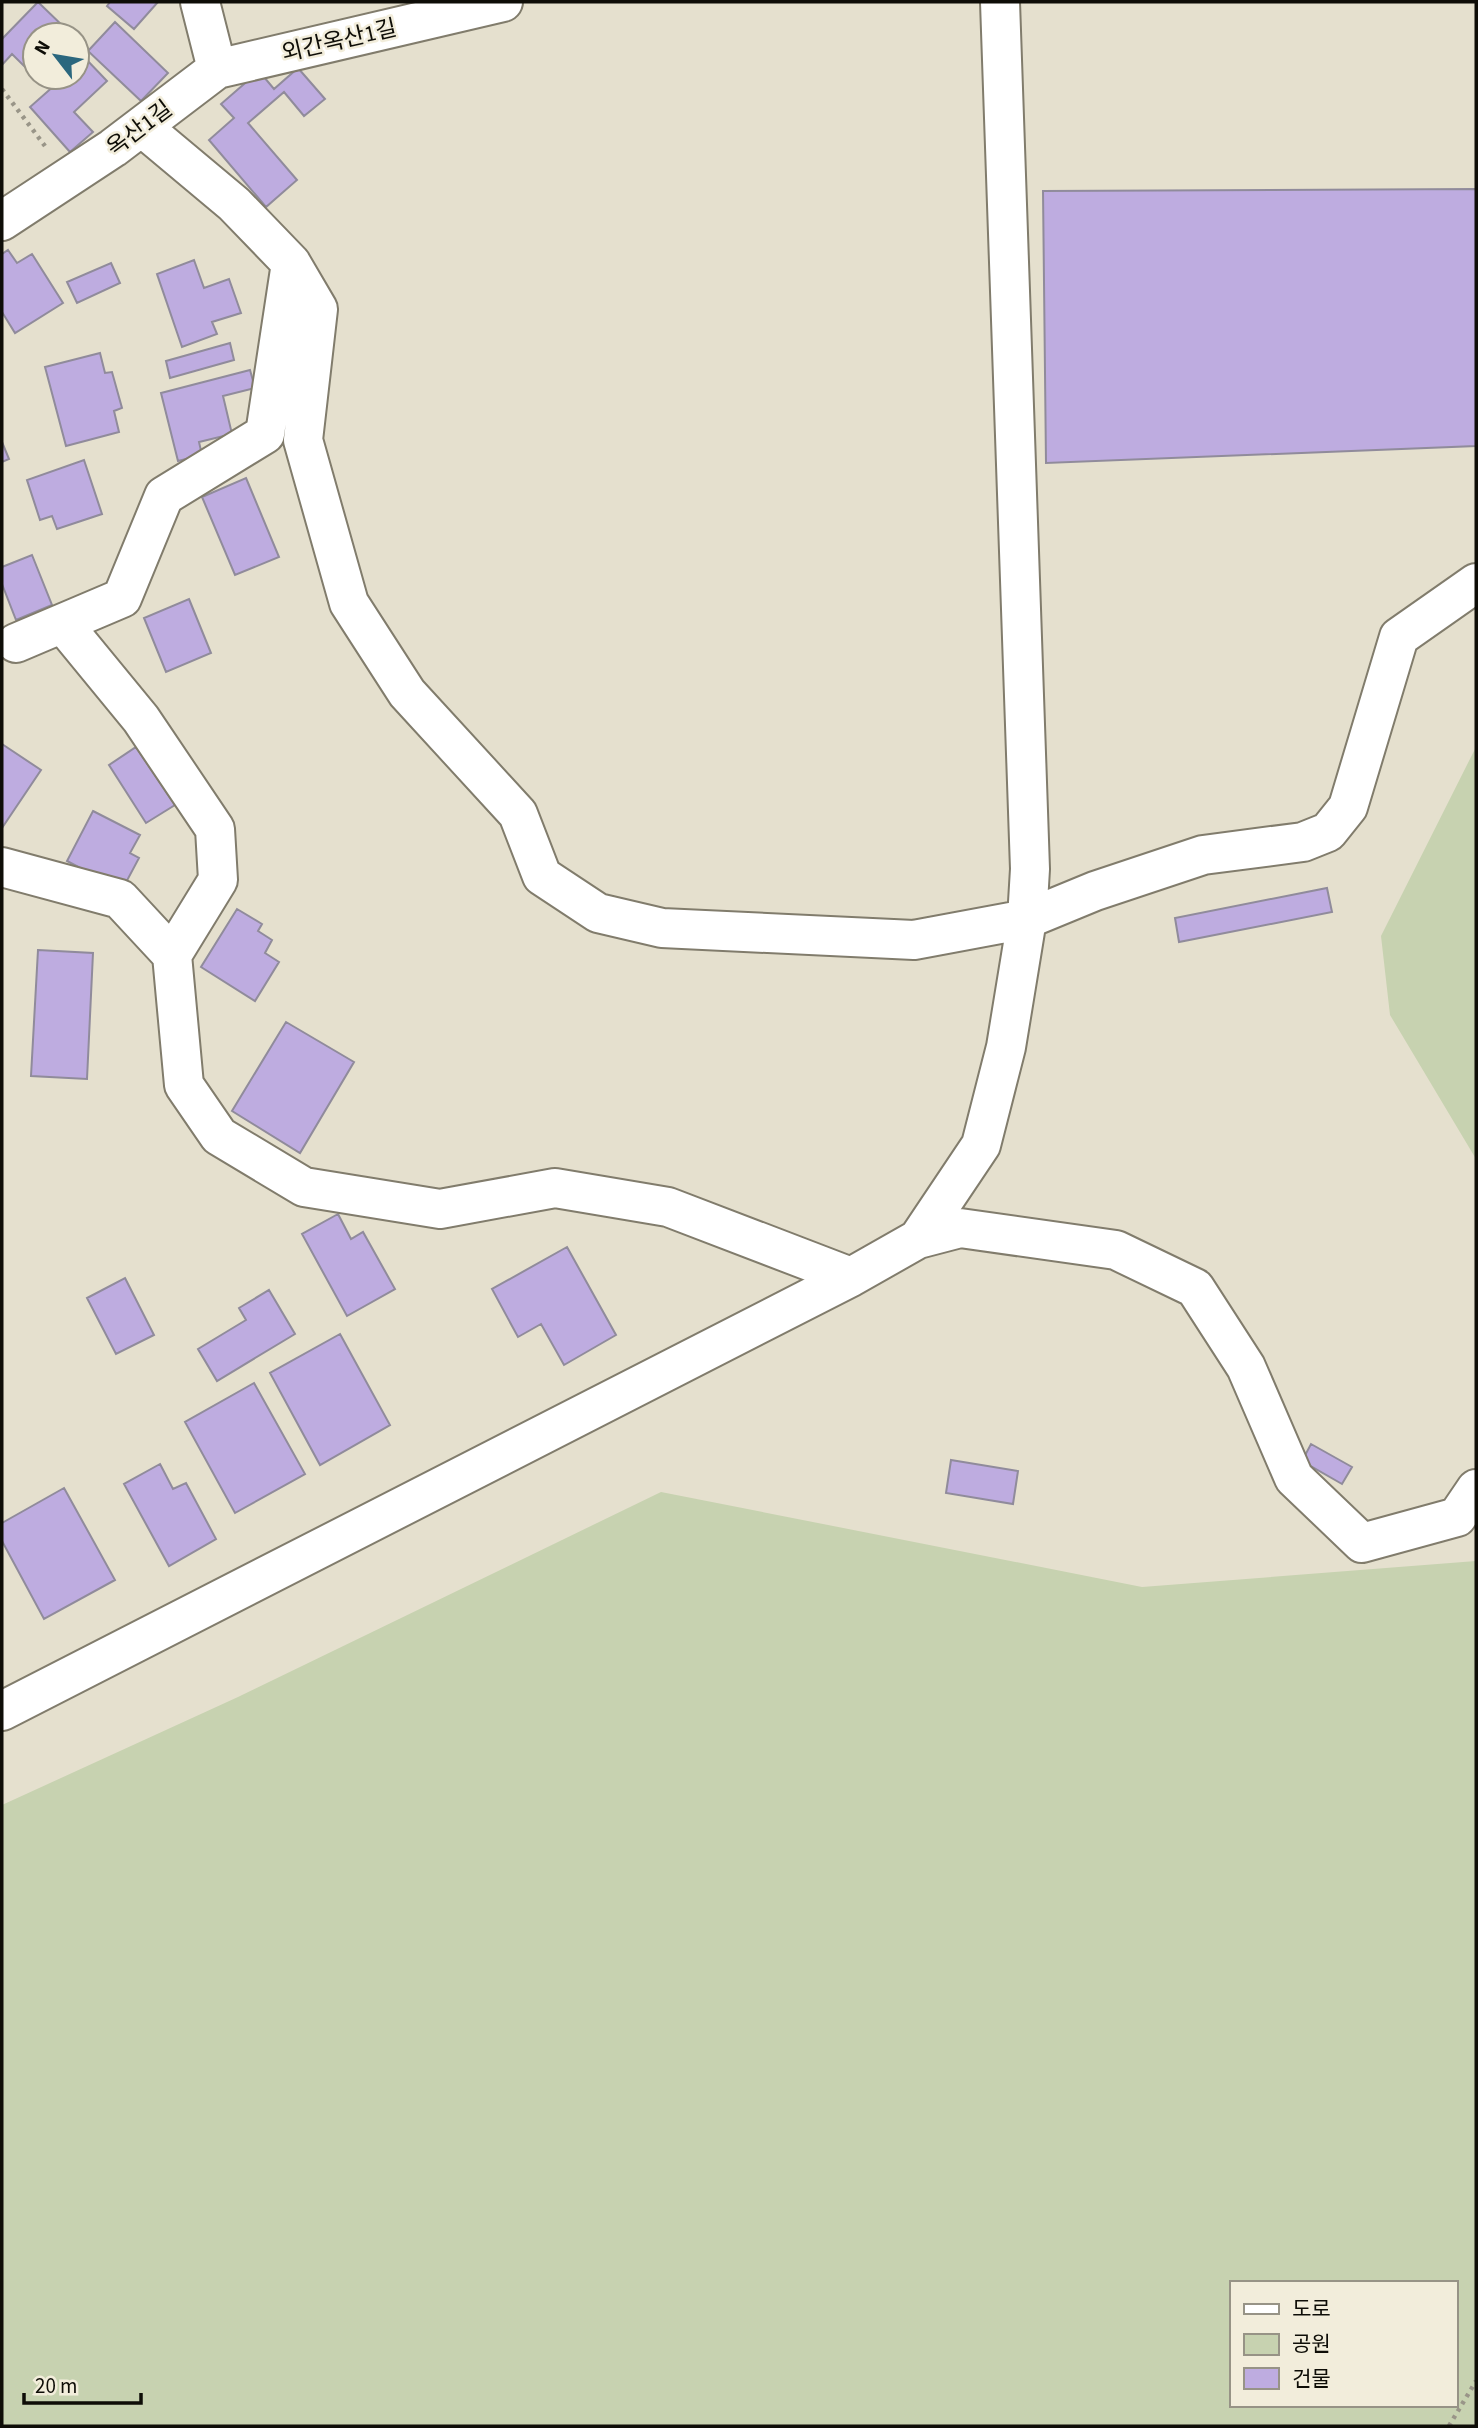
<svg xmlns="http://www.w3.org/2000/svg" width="1478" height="2428" viewBox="0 0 1478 2428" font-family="'Source Sans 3','Noto Sans KR',sans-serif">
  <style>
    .green { fill: #c7d2b0; fill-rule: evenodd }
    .building { fill: #beace0; stroke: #908b9b; stroke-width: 2 }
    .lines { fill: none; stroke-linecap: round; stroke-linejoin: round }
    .minor-casing { stroke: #817c6c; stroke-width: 42 }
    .path { stroke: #999588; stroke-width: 4.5; stroke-dasharray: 3.5 5; stroke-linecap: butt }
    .minor { stroke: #fff; stroke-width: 38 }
    .labels { text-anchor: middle; stroke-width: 5; stroke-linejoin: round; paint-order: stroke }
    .street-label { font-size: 23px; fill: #0e0d07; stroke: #f2eddb }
  </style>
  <rect width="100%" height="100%" fill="#e5e0ce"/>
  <path class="green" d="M1476,747V1159L1390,1015L1381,936Z
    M661,1492L1142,1587L1476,1561V2426H2V1805L238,1697ZM1231,2283H1455V2405H1231Z"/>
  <path class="building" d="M38,2L67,30L62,35H35V62L27,69L12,54L2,65V39Z
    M110,2H158L134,29L107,6Z
    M115,22L168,73L141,101L88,51Z
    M85,58L107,81L74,112L93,132L70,152L30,107L64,77H77V65Z
    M298,68L325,99L304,116L284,92L248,123L297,180L266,207L209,140L234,118L221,104L259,71L274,89Z
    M1476,189V446L1046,463L1043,191Z
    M8,250L17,263L32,254L63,303L15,333L2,312V254Z
    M194,260L204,288L229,279L241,313L212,322L217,334L182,347L157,274Z
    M111,263L120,283L77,303L67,282Z
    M230,343L234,360L170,378L166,361Z
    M100,353L105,373L112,372L122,408L114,411L119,432L66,446L45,367Z
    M250,370L255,388L223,396L232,434L199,442L202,455L178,461L161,393Z
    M2,442L9,459L2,462Z
    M84,460L102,514L57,529L52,516L40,520L27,480Z
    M246,478L279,557L235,575L202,497Z
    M32,555L52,605L16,620L2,584V567Z
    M189,599L211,653L166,672L144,618Z
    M2,744L41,770L2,828Z
    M136,747L175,805L146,823L109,765Z
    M93,811L140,835L130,853L139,858L122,890L67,861Z
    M1327,888L1332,912L1179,942L1175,918Z
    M237,909L262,924L258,931L272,940L265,953L279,962L255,1001L201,967Z
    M38,950L93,953L87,1079L31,1076Z
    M286,1022L354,1062L300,1153L232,1111Z
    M338,1214L351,1239L363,1232L395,1289L347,1316L302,1234Z
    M567,1247L616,1335L564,1365L541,1324L518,1337L492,1289Z
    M125,1278L154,1335L116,1354L87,1298Z
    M269,1290L295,1334L217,1381L198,1349L246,1320L239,1308Z
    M340,1334L390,1425L320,1465L270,1373Z
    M254,1383L305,1474L235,1513L185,1422Z
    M1311,1444L1352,1467L1342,1484L1302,1461Z
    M951,1460L1018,1471L1013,1504L946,1493Z
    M160,1464L173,1489L186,1483L216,1539L169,1566L124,1484Z
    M64,1488L115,1580L44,1619L2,1541V1523Z"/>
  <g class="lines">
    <g class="minor-casing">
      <path id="minor" d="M217,69L503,2
        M2,221L113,148L217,69L200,2
        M291,263L318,309L303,440L349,603L407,693L518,814L542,876L598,913L662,928L914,940L1027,919L1095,891L1203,855L1303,842L1328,832L1348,807L1399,637L1476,583
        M63,624L141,719L215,829L218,880L172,955
        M16,643L122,598L164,496L265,434L291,263L234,204L142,127
        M2,867L120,899L172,955L184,1085L219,1136L304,1187L440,1209L555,1188L668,1207L851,1277
        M918,1239L960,1228L1116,1250L1195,1288L1246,1367L1294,1478L1362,1543L1457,1517L1476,1489
        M2,1711L851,1277L918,1239L981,1145L1006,1047L1027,919L1030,869L1000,2"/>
    </g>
    <path class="path" d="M2,89L45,146
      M1449,2426L1476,2381"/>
    <use href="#minor" class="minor"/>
  </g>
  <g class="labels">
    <g class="street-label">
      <text transform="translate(339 40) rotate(-13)" y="8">외간옥산1길</text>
      <text transform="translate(139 128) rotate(-37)" y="8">옥산1길</text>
    </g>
  </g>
  <rect width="1478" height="2428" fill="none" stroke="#0e0d07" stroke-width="7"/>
  <rect x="1230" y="2281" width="228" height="126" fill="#f2eddb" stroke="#979386" stroke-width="2"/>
  <rect x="1244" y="2304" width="35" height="10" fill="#ffffff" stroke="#979386" stroke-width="2"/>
  <text x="1292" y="2316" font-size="21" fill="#0e0d07">도로</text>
  <rect x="1244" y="2334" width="35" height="21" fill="#c7d2b0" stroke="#979386" stroke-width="2"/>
  <text x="1292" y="2351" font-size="21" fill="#0e0d07">공원</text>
  <rect x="1244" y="2368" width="35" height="21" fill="#beace0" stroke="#979386" stroke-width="2"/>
  <text x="1292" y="2386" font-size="21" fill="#0e0d07">건물</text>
  <g transform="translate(56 56) rotate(301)"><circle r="33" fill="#f2eddb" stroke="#979386" stroke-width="2"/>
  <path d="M0-5L12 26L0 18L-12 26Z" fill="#2b677e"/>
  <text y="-10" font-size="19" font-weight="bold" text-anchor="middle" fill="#0e0d07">N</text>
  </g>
  <path d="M24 2393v10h117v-10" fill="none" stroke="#0e0d07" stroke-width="3.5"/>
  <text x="35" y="2393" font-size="21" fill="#0e0d07" stroke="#f2eddb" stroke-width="5" paint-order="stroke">20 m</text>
</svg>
